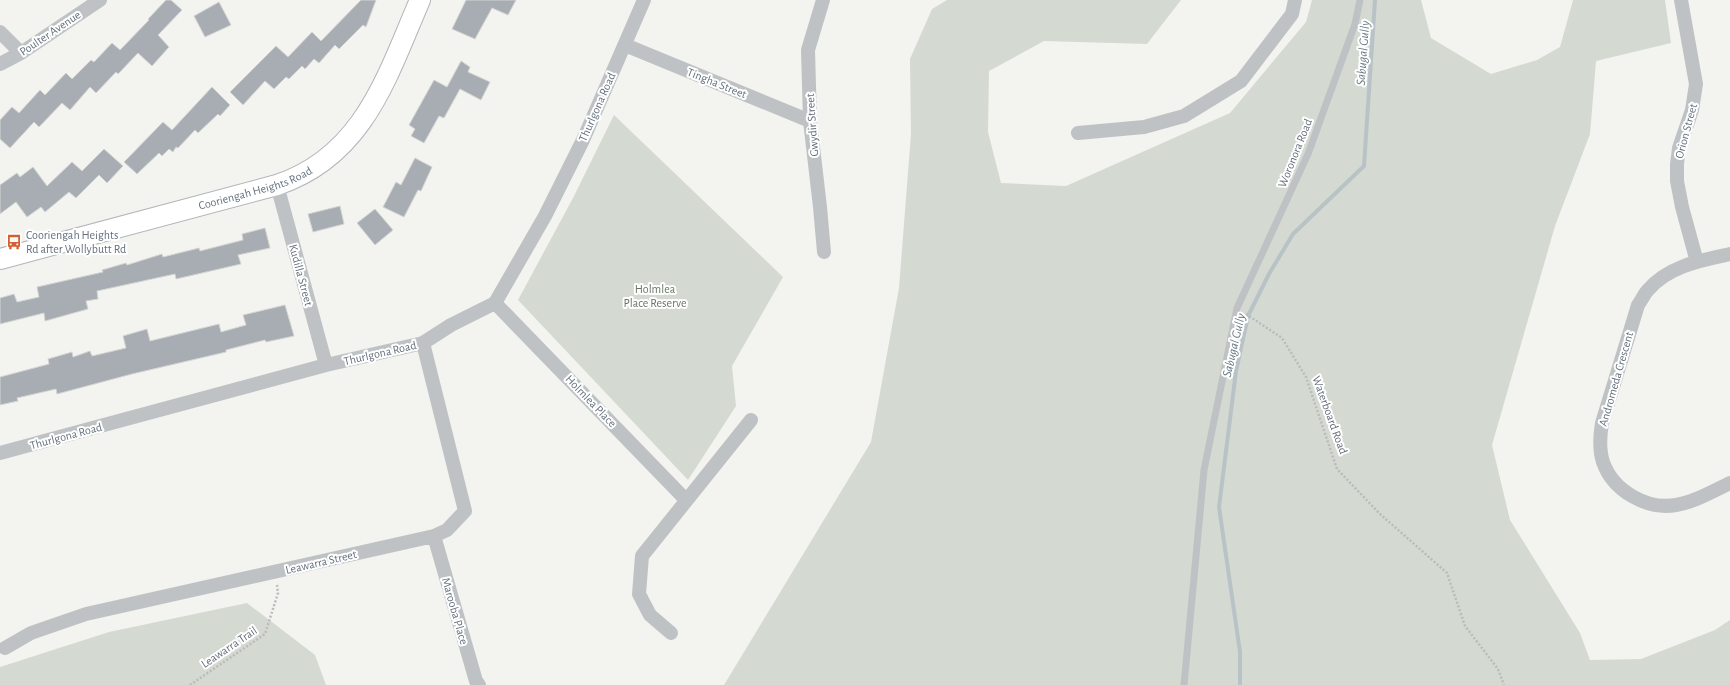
<svg xmlns="http://www.w3.org/2000/svg" width="1730" height="685" viewBox="0 0 1730 685" font-family="'Alegreya Sans',sans-serif">
  <style>
    .green { fill: #d4dad1 }
    .lines { fill: none; stroke-linecap: round; stroke-linejoin: round }
    .stream { stroke: #b9c2c7; stroke-width: 4 }
    .building { fill: #a7adb2; stroke: #d4d5d3 }
    .secondary-casing { stroke: #b2b6ba; stroke-width: 22 }
    .path { stroke: #b9bbbd; stroke-width: 2.5; stroke-dasharray: 2 2; stroke-linecap: butt }
    .lane { stroke: #bfc2c5; stroke-width: 7 }
    .street { stroke: #bfc2c5; stroke-width: 14 }
    .secondary { stroke: #fff; stroke-width: 20 }
    .labels { text-anchor: middle; stroke-width: 4; stroke-linejoin: round; paint-order: stroke }
    .street-label { font-size: 12px; fill: #65717e; stroke: #fff }
    .poi-label { font-size: 12px; fill: #65717e; stroke: #fff; text-anchor: start }
    .park-label { font-size: 12px; fill: #667663; stroke: #fff }
    .water-label { font-size: 13px; font-style: italic; fill: #667982; stroke: #fff }
  </style>
  <rect width="100%" height="100%" fill="#f3f3f0"/>
  <path class="green" d="M947,0H1181L1147,44L1044,41L989,71L988,132L1001,183L1066,186L1230,113L1306,22L1312,0H1421L1431,38L1491,74L1537,60L1560,47L1573,0H1665L1671,43L1596,61L1590,134L1555,226L1492,445L1510,520L1580,633L1590,660L1641,659L1715,630L1730,620V685H724L871,442L899,288L911,134L910,59L932,9Z
    M614,115L783,277L732,366L736,406L688,480L518,300L573,198Z
    M247,603L315,655L326,685H0V667L109,632Z"/>
  <g class="lines">
    <path class="stream" d="M1240,685V652L1219,507L1236,371L1248,316L1269,274L1293,234L1364,166L1375,0"/>
  </g>
  <path class="building" d="M166,0H171L182,10L158,35L169,47L152,66L138,53L118,74L116,72L96,93L90,87L70,110L62,103L39,127L34,122L10,148L0,139V120L12,107L19,113L40,90L45,95L66,73L72,79L91,60L94,62L112,43L120,50L149,20L148,19Z
    M361,0H376L366,27L363,25L339,49L335,45L319,63L314,59L305,69L302,66L289,79L286,77L274,89L265,81L243,105L230,92L276,46L288,57L312,32L321,41Z
    M466,0H516L508,15L492,8L475,39L452,29Z
    M219,2L231,25L205,37L194,16Z
    M461,61L470,67L468,72L490,82L481,100L460,89L444,118L439,116L424,143L411,136L415,129L409,125L434,80L447,87Z
    M212,87L230,105L220,116L218,114L198,133L195,130L178,148L176,147L173,152L169,149L162,156L159,153L137,174L124,162L163,122L172,130Z
    M104,149L123,166L107,183L99,175L76,198L69,192L45,212L41,207L27,217L16,202L0,214V185L17,173L20,177L33,167L47,186L72,162L82,171Z
    M415,158L432,167L421,191L418,190L404,217L383,207L396,182L401,185Z
    M340,206L344,224L313,232L308,214Z
    M375,209L393,230L375,245L357,223Z
    M265,228L270,248L238,255L241,264L176,279L175,274L97,291L98,299L86,301L88,309L45,321L44,313L0,324V298L14,294L17,302L39,297L37,287L103,272L102,270L126,263L127,265L162,254L163,257L199,248L200,251L243,240L242,234Z
    M285,305L294,336L266,342L265,340L226,350V352L132,374L57,394L56,389L17,398L18,401L0,405V377L49,364L48,359L72,352L73,357L90,351L92,356L126,348L123,336L147,329L150,341L219,324L221,332L246,325L243,315Z"/>
  <g class="lines">
    <g class="secondary-casing">
      <g id="secondary">
        <path id="s1" d="M0,259L277,185C364,156 387,76 420,0"/>
      </g>
    </g>
    <path class="path" d="M1246,314L1282,338L1306,377L1337,469L1380,514L1447,573L1465,626L1498,669L1504,685
      M190,685L265,634L278,593L277,585"/>
    <path class="lane" d="M1184,685L1204,470L1237,308L1308,154L1355,24L1360,0"/>
    <path class="street" d="M823,0L808,50L810,121L820,207L824,252
      M1681,0L1696,84L1692,110L1679,148L1677,164V181L1682,207L1697,262
      M0,32L21,53
      M625,45L810,121
      M0,64L21,53L100,0
      M1078,133L1144,127L1184,116L1241,81L1292,14L1295,0
      M277,185L326,365
      M1730,254C1702,260 1668,266 1648,290C1644,294 1642,300 1638,305L1602,423C1600,435 1599,450 1603,462C1613,491 1647,510 1676,505C1695,502 1713,491 1730,483
      M495,303L686,500
      M0,453L326,365L423,343L451,325L495,303L545,216L583,140L644,0
      M434,536L476,681L479,685
      M671,633L650,615L639,594L642,556L751,420
      M5,648L31,633L86,614L434,536L447,530L465,511L423,343"/>
    <use href="#secondary" class="secondary"/>
  </g>
  <defs>
    <g id="bus-bare" transform="scale(1.2)"><path d="M-5-6H5V4H4V6H2V4H-2V6H-4V4H-5ZM-3.5-4V0h7V-4ZM-3.5 1.2v1.5H-2V1.2ZM2 1.2v1.5H3.5V1.2Z" fill="#d26031" stroke="#fff" stroke-width="2.5" paint-order="stroke"/></g>
  </defs>
  <g fill-rule="evenodd">
    <use href="#bus-bare" x="14" y="242"/>
  </g>
  <g class="labels">
    <g class="street-label">
      <text transform="translate(50 33) rotate(-34)" y="4">Poulter Avenue</text>
      <text transform="translate(717 83) rotate(22)" y="4">Tingha Street</text>
      <text transform="translate(597 107) rotate(-66)" y="4">Thurlgona Road</text>
      <text transform="translate(812 125) rotate(-94)" y="4">Gwydir Street</text>
      <text transform="translate(1686 131) rotate(-75)" y="4">Orion Street</text>
      <text transform="translate(1295 153) rotate(-68)" y="4">Woronora Road</text>
      <text dy="4" stroke="none"><textPath href="#s1" startOffset="265">Cooriengah Heights Road</textPath></text>
      <text transform="translate(301 275) rotate(75)" y="4">Kudilla Street</text>
      <text transform="translate(380 353) rotate(-13)" y="4">Thurlgona Road</text>
      <text transform="translate(1616 379) rotate(-74)" y="4">Andromeda Crescent</text>
      <text transform="translate(591 401) rotate(46)" y="4">Holmlea Place</text>
      <text transform="translate(1330 415) rotate(70)" y="4">Waterboard Road</text>
      <text transform="translate(66 436) rotate(-15)" y="4">Thurlgona Road</text>
      <text transform="translate(321 562) rotate(-13)" y="4">Leawarra Street</text>
      <text transform="translate(455 611) rotate(74)" y="4">Marooba Place</text>
      <text transform="translate(229 647) rotate(-34)" y="4">Leawarra Trail</text>
    </g>
    <g class="poi-label">
      <text x="26" y="239">Cooriengah Heights<tspan x="26" dy="14">Rd after Wollybutt Rd</tspan></text>
    </g>
    <g class="park-label">
      <text x="655" y="293">Holmlea<tspan x="655" dy="14">Place Reserve</tspan></text>
    </g>
    <g class="water-label">
      <text transform="translate(1362 53) rotate(-86)" y="5">Sabugal Gully</text>
      <text transform="translate(1233 345) rotate(-77)" y="5">Sabugal Gully</text>
    </g>
  </g>
</svg>
